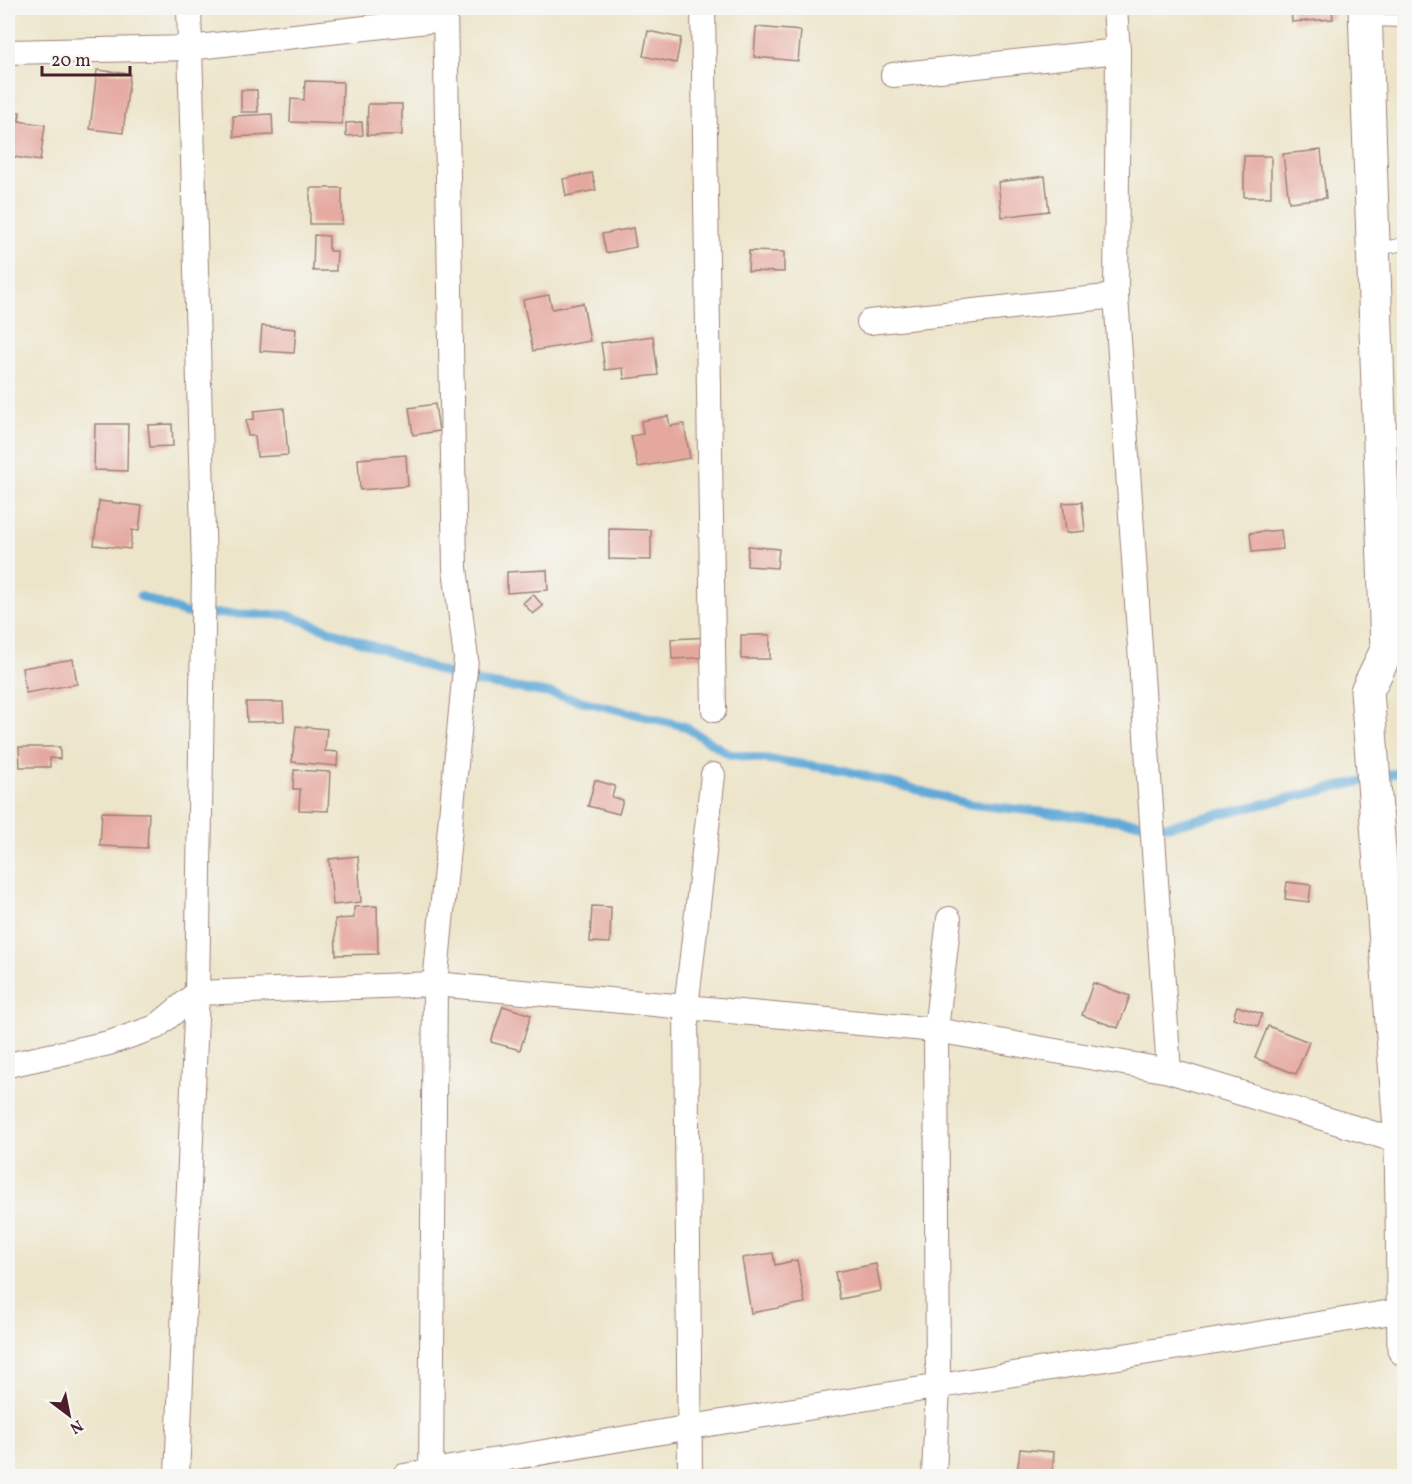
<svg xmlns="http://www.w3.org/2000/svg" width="1412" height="1484" viewBox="0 0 1412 1484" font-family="Vollkorn,serif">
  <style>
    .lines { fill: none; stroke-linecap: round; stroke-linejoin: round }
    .stream { stroke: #60a9d8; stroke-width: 9 }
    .building { fill: #e5a89f }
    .lane-casing { stroke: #9c827a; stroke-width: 14 }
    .street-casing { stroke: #9c827a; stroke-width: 26 }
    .secondary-casing { stroke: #9c827a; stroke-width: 35 }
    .lane { stroke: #fff; stroke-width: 12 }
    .street { stroke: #fff; stroke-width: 24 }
    .secondary { stroke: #fff; stroke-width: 33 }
  </style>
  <rect width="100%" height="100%" fill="#f6f6f2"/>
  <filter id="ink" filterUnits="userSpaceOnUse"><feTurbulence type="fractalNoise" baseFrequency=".0167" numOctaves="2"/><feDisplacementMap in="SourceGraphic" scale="12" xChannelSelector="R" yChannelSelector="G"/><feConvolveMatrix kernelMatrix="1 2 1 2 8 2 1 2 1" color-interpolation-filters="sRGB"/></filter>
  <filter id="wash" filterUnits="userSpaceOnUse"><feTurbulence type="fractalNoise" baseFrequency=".008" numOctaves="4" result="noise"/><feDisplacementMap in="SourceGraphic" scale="24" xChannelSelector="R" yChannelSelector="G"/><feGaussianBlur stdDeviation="1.35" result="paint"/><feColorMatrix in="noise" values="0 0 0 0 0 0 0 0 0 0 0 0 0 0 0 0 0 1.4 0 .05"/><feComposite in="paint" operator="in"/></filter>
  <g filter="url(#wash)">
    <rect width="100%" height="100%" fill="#ede5ca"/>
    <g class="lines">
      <path class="stream" d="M140,596L185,613L287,615L465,680L553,694L684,726L729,754L844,770L969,804L1168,826L1367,780
        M1380,777L1404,771"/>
    </g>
    <g id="blocks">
      <path class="building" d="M1291,8H1332L1333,19L1292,22Z
        M756,27L801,31L798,61L754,57Z
        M648,31L681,38L676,63L643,56Z
        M97,70L130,74L123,133L90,129Z
        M305,81L343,82L342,124L290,122L291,99L304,100Z
        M241,90H257L258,112H241Z
        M368,104H402V135H367Z
        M8,110L20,112L19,121L45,125L40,161L8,156Z
        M272,114L273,135L234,137L233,116Z
        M362,122L363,135L346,136V123Z
        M1321,150L1326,198L1289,202L1283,154Z
        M1244,156H1271V197H1244Z
        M592,173L596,190L566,196L563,179Z
        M1045,176L1049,211L1002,217L998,182Z
        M310,188H342V224H310Z
        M633,228L636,247L606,253L602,234Z
        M314,235L329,236V251H337L336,271H313Z
        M749,251L784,252V272L748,271Z
        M549,295L552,309L583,303L590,341L533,351L523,300Z
        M262,326L296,329L294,353L260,351Z
        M653,336L658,375L624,379L623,368L605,370L601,343Z
        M435,404L439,431L413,435L409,408Z
        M284,408L288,455L257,457L255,436H248L246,420L254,419V411Z
        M668,416L670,426L684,424L690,458L638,467L631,436L643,434L641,421Z
        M95,424H128L127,471L94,470Z
        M172,424L173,446L150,447L148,425Z
        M406,455L408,486L360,490L358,459Z
        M99,501L142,506L139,531L132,530L130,549L94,545Z
        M1082,502L1085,531L1066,533L1063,503Z
        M609,529L651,530V560L609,559Z
        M1281,530L1283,549L1252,552L1250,533Z
        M748,546L779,549L777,568L747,566Z
        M547,570L548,590L507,593V572Z
        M533,594L543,606L533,614L523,603Z
        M741,635H770V659H741Z
        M711,637L712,657L672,659L671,639Z
        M73,659L77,684L26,693L22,668Z
        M246,702H283L284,721L247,722Z
        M296,726L327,729L325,751L338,752L337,766L292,762Z
        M19,747H60V759L50,758V767H20Z
        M294,770L330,772L328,811L299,810L300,789H293Z
        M595,780L615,786L612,797L623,800L619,814L588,806Z
        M102,812L149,813L147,848L100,846Z
        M358,856L361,902L333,905L329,859Z
        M1287,882L1311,885L1309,902L1285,899Z
        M377,906L378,954L336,955L335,919L354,918V907Z
        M592,906L611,907L610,943L590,942Z
        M1093,983L1130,996L1118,1028L1082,1015Z
        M503,1006L531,1015L520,1050L491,1042Z
        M1237,1006L1262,1014L1258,1026L1233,1018Z
        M1268,1026L1309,1042L1296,1074L1255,1058Z
        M773,1253L775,1265L797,1260L805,1303L751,1313L742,1258Z
        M876,1264L881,1291L840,1299L835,1272Z
        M1020,1449L1054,1452L1052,1476L1017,1474Z"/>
    </g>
  </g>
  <g filter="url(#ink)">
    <use href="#blocks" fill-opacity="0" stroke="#9c827a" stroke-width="1.5"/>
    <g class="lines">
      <g class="lane-casing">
        <path id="lane" d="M1366,20L1404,21
          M1373,250L1404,244"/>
      </g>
      <g class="street-casing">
        <path id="street" d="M703,8L714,710
          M1115,8L1118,51L1116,296L1169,1071
          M8,52L189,48L445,19
          M893,75L1118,51
          M869,322L1116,296
          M8,1065L109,1043L156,1027L197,993L435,984L936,1030L1169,1071L1401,1142
          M177,1476L197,993L204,570L189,8
          M404,1476L691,1427L1404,1310
          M431,1476L435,984L466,659L455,568L445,8
          M690,1476L686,1008L713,775
          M934,1476L938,1386L936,1030L949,919"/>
      </g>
      <g class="secondary-casing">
        <path id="secondary" d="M1365,8L1387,650L1367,691L1401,1142L1404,1349"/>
      </g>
      <use href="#lane" class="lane"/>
      <use href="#street" class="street"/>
      <use href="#secondary" class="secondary"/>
    </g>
  </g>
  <rect width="1412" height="1484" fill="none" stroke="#f6f6f2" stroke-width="30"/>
  <g transform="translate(69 1415) rotate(148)" stroke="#f6f6f2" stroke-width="4.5" paint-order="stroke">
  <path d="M0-4.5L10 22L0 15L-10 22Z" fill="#4a1f2b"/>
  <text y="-9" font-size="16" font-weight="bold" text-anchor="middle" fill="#4a1f2b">N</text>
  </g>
  <path d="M42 66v9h88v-9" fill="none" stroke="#4a1f2b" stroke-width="3"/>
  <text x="51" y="66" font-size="18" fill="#4a1f2b" stroke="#f6f6f2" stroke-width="4.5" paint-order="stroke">20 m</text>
</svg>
